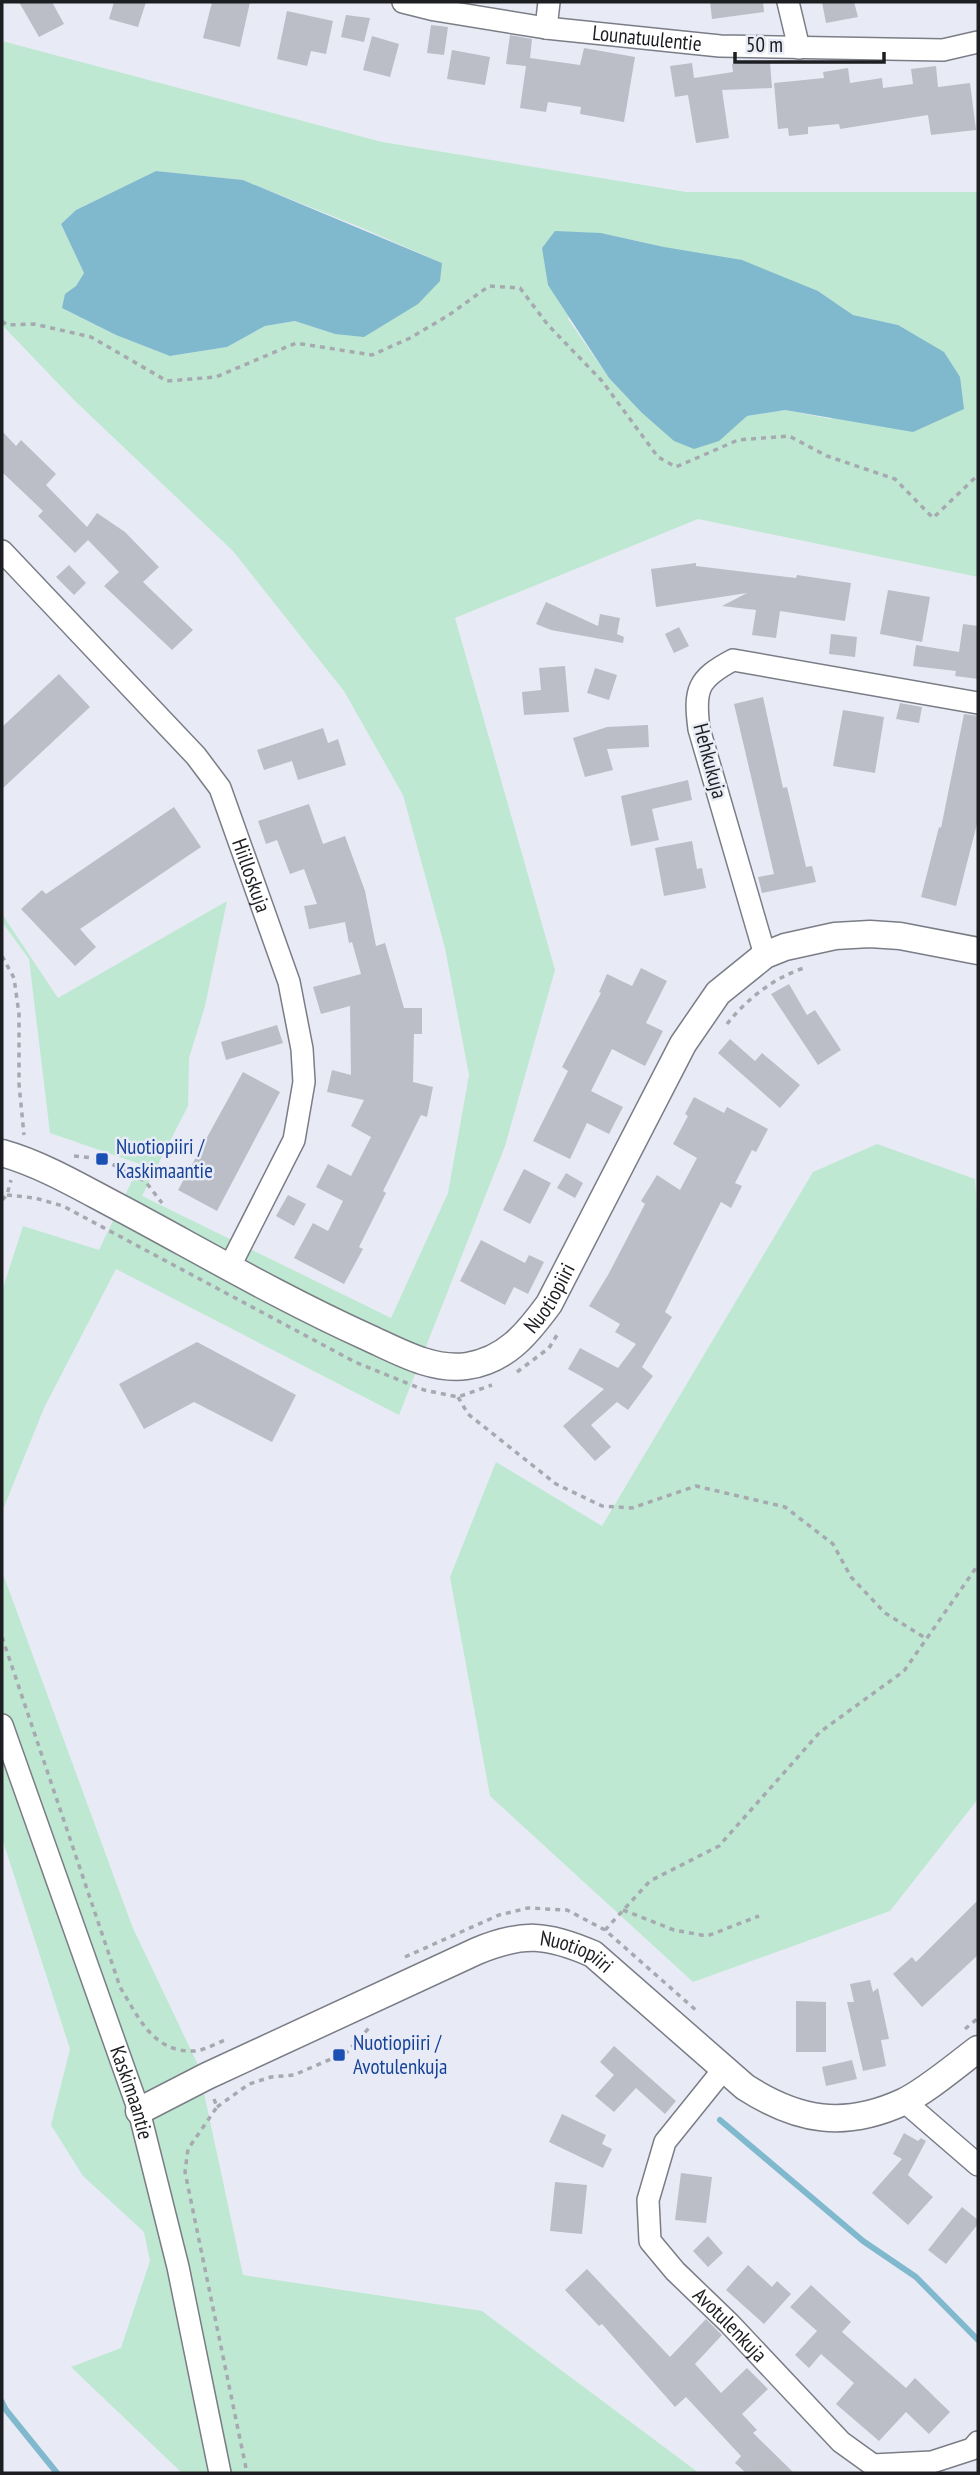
<svg xmlns="http://www.w3.org/2000/svg" width="980" height="2475" viewBox="0 0 980 2475" font-family="'PT Sans Narrow',sans-serif">
  <style>
    .green { fill: #bee8d1; fill-rule: evenodd }
    .water { fill: #80b9ce }
    .lines { fill: none; stroke-linecap: round; stroke-linejoin: round }
    .stream { stroke: #80b9ce; stroke-width: 6 }
    .building { fill: #bbbec7 }
    .minor-casing { stroke: #7a7d86; stroke-width: 24 }
    .tertiary-casing { stroke: #7a7d86; stroke-width: 29 }
    .path { stroke: #a7a9b1; stroke-width: 3.5; stroke-dasharray: 5 5; stroke-linecap: butt }
    .minor { stroke: #fff; stroke-width: 21 }
    .tertiary { stroke: #fff; stroke-width: 26 }
    .transit-dot { fill: #1a4fb4; stroke: #e8ebf5; stroke-width: 2.5 }
    .labels { text-anchor: middle; stroke-width: 5; stroke-linejoin: round; paint-order: stroke }
    .street-label { font-size: 21px; fill: #1d1e21; stroke: #e8ebf5 }
    .transit-label { font-size: 21px; fill: #164399; stroke: #e8ebf5; text-anchor: start }
  </style>
  <rect width="100%" height="100%" fill="#e8ebf5"/>
  <path class="green" d="M2,41L382,142L686,192H978V577L698,519L455,618L555,970L505,1146L399,1415L116,1269L44,1408L2,1512V1291L23,1226L99,1250L140,1164L50,1133L29,959L2,922V914L58,998L227,901L205,1006L189,1058L188,1106L142,1196L391,1318L448,1193L469,1075L445,948L403,795L344,691L233,551L74,400L2,325ZM156,171L243,180L360,227L442,263L335,334L296,321L265,326L227,347L171,356L116,335L62,308L84,273L61,224L76,210ZM601,233L664,247L818,291L853,315L898,325L831,419L785,410L747,416L641,412L609,378L568,319Z
    M877,1144L975,1179L978,1226V1799L890,1911L693,1982L490,1796L450,1577L496,1462L602,1526L813,1172Z
    M2,1571L132,1926L198,2065L243,2275L482,2311L699,2473H182L71,2367L121,2348L150,2261L144,2232L83,2176L51,2125L70,2049L2,1838Z"/>
  <path class="water" d="M156,171L243,180L442,263L440,281L418,304L364,337L335,334L295,321L265,326L227,347L170,356L116,335L62,308L65,294L76,286L84,273L61,224L76,210Z
    M555,231L601,233L664,247L742,260L818,291L853,315L898,325L944,352L960,377L964,409L913,432L785,410L747,416L719,441L694,449L674,441L641,412L609,378L548,285L542,248Z"/>
  <g class="lines">
    <path class="stream" d="M720,2120L863,2241L916,2277L978,2340
      M2,2402L6,2410L57,2473"/>
  </g>
  <path class="building" d="M19,2H52L64,24L39,37Z
    M114,2H146L138,27L109,19Z
    M212,2H250L240,47L203,38Z
    M710,2H763L764,12L712,19Z
    M822,2H854L858,17L826,23Z
    M287,11L333,21L326,54L311,51L307,66L277,59Z
    M346,15L370,18L364,42L341,37Z
    M431,25L448,27L444,55L427,53Z
    M510,35L532,39L530,58L580,65L584,48L635,57L624,122L580,114L581,107L548,102L546,112L520,108L526,66L506,64Z
    M372,36L399,44L390,77L363,70Z
    M452,50L490,57L485,85L447,79Z
    M770,62L772,88L722,90L729,138L696,143L688,95L675,97L670,66L692,63L694,78L733,72L732,64Z
    M936,66L938,87L970,83L976,130L931,135L928,115L840,129L839,124L808,127V134L789,136L788,128L778,129L774,83L824,78L823,72L848,68L850,83L882,78L883,88L913,84L911,69Z
    M2,431L16,446L21,440L56,474L46,485L87,527L97,513L125,532L159,567L143,582L193,630L172,650L104,586L119,572L88,540L75,553L38,516L43,511L2,472Z
    M696,563V566L796,578L797,575L851,583L845,621L780,611L776,638L752,635L756,610L722,606L747,593L656,607L651,569Z
    M69,565L86,583L74,595L56,577Z
    M888,590L930,597L922,642L880,634Z
    M546,602L598,626L600,614L620,618L617,634L624,637L623,643L551,630L536,624Z
    M963,624L978,626V679L955,676L956,671L913,666L916,645L959,652Z
    M679,627L689,646L674,653L665,634Z
    M831,634L857,637L855,657L829,654Z
    M565,666L569,712L524,715L522,692L541,690L539,668Z
    M595,668L617,675L609,700L587,693Z
    M59,674L90,707L2,789V727Z
    M763,697L783,788L787,787L806,867L812,866L816,882L762,893L758,877L774,874L734,704Z
    M900,703L922,707L919,723L896,719Z
    M843,710L884,717L875,773L833,766Z
    M964,714L978,716V820L956,906L921,897L939,827L941,828Z
    M648,725L649,747L607,749L613,770L585,777L573,738L607,727Z
    M323,728L328,743L338,739L346,765L298,780L292,761L264,770L257,750Z
    M688,780L692,800L652,809L659,840L631,846L621,796Z
    M309,804L323,844L345,836L365,891L376,946L385,943L404,1008H422V1034H414L413,1082L433,1087L427,1117L421,1115L383,1191L386,1193L359,1247L363,1249L344,1284L294,1258L313,1223L328,1231L343,1201L316,1187L328,1164L351,1176L371,1137L351,1126L364,1100L327,1092L332,1070L351,1075L350,1006L321,1014L313,987L361,974L352,942L349,943L345,922L309,929L304,906L317,904L304,869L290,874L277,840L266,844L258,821Z
    M174,807L201,847L80,929L96,947L75,966L21,909L42,890L46,894Z
    M692,841L697,869L702,868L706,888L664,896L655,848Z
    M641,968L667,981L646,1023L663,1031L645,1066L612,1049L591,1091L623,1107L609,1134L587,1123L570,1159L533,1141L568,1071L562,1067L601,993L599,992L607,974L632,986Z
    M789,984L807,1015L815,1010L841,1050L818,1065L771,994Z
    M277,1025L283,1043L226,1060L221,1042Z
    M730,1039L755,1061L762,1053L800,1085L780,1108L718,1053Z
    M243,1072L280,1092L217,1211L178,1190Z
    M694,1097L724,1113L727,1107L768,1129L756,1152L752,1150L735,1183L742,1186L731,1208L721,1202L665,1312L672,1317L642,1367L653,1376L628,1410L617,1402L591,1425L611,1447L595,1461L563,1426L604,1389L568,1369L580,1348L618,1368L636,1344L615,1332L620,1324L589,1306L608,1275L645,1204L641,1201L657,1175L680,1190L697,1158L673,1144L688,1116L685,1114Z
    M524,1169L551,1183L530,1224L503,1210Z
    M566,1173L583,1183L575,1198L557,1188Z
    M288,1195L306,1204L294,1226L276,1216Z
    M481,1240L525,1263L529,1255L544,1262L528,1294L514,1287L505,1305L460,1281Z
    M197,1342L296,1395L272,1442L194,1402L144,1429L119,1384Z
    M978,1900V1955L922,2007L893,1974L912,1957L916,1962Z
    M870,1980L873,1992L878,1988L889,2039L881,2040L886,2066L863,2071L847,2002H854L850,1984Z
    M796,2001L826,2002V2052H796Z
    M614,2046L676,2101L665,2114L636,2088L614,2112L595,2096L614,2075L600,2062Z
    M852,2060L857,2079L826,2086L822,2067Z
    M562,2114L606,2135L602,2144L612,2149L603,2168L549,2142Z
    M904,2133L918,2141L921,2138L926,2141L908,2175L933,2197L908,2225L872,2193L902,2159L893,2154Z
    M681,2173L712,2177L706,2223L675,2220Z
    M555,2182L587,2185L582,2234L550,2231Z
    M962,2207L978,2220V2224L946,2264L928,2250Z
    M708,2236L723,2253L708,2267L693,2251Z
    M748,2265L772,2287L777,2281L791,2294L764,2324L726,2290Z
    M587,2269L670,2357L706,2319L722,2335L695,2364L721,2393L747,2368L768,2389L742,2414L757,2430L753,2433L794,2473H746L735,2463L741,2456L686,2397L675,2407L602,2324L599,2326L565,2290Z
    M811,2285L851,2322L842,2332L906,2388L915,2378L950,2412L929,2434L906,2412L879,2441L836,2404L854,2383L821,2354L809,2368L795,2355L817,2331L790,2307Z"/>
  <g class="lines">
    <g class="minor-casing">
      <g id="minor">
        <path id="s1" d="M403,2L435,10L546,28L720,46L943,50L978,42"/>
        <path d="M788,2L799,48"/>
        <path d="M546,28L549,2"/>
        <path id="s2" d="M2,551L196,756L220,788L289,982L302,1049L304,1082L294,1140L230,1266"/>
        <path d="M765,955L699,729C694,690 697,679 733,660L978,703"/>
        <path id="s3" d="M2,1725L139,2111L178,2267L220,2473"/>
        <path id="s4" d="M723,2070L665,2142L648,2200L650,2241L675,2271L729,2323L841,2442L873,2465L932,2462L972,2449L978,2442"/>
        <path d="M905,2102L978,2165"/>
      </g>
    </g>
    <g class="tertiary-casing">
      <g id="tertiary">
        <path id="s5" d="M2,1153C45,1165 87,1191 126,1211C206,1254 285,1300 367,1337C398,1351 432,1371 467,1366C506,1360 527,1334 549,1304L683,1044L718,993L765,955L785,947L835,936L870,934L900,936L978,951"/>
        <path id="s6" d="M139,2111L207,2076L477,1951C523,1932 547,1934 593,1954L745,2087C798,2121 844,2129 903,2102C925,2092 958,2064 978,2049"/>
      </g>
    </g>
    <path class="path" d="M2,321L7,325L34,324L91,337L167,381L216,377L296,343L372,355L410,338L449,315L489,286L520,288L548,325L602,381L658,457L676,467L738,440L789,436L827,456L895,479L933,518L978,475
      M2,956L14,978L19,1014V1084L24,1135
      M727,1024C746,1000 773,978 804,968
      M74,1156L102,1159L145,1181L162,1203
      M7,1195L35,1198L63,1206L355,1362L424,1390L458,1397L492,1385
      M2,1200L7,1195L11,1180
      M517,1372L549,1348L557,1335
      M458,1397L468,1414L556,1484L602,1506L632,1508L696,1486L785,1507L833,1544L851,1577L885,1613L927,1639
      M2,1637L120,1987C139,2018 153,2053 195,2051C205,2050 217,2043 227,2039
      M623,1910L674,1930L707,1936L759,1916
      M605,1930L650,1881L719,1846L820,1732L904,1671L978,1565
      M405,1957L499,1915L528,1908L567,1910L605,1930L698,2012
      M965,2029L978,2018
      M214,2099L217,2107L188,2149L185,2172L247,2473
      M217,2107L249,2084L271,2077L294,2075L347,2052L369,2028"/>
    <use href="#minor" class="minor"/>
    <use href="#tertiary" class="tertiary"/>
  </g>
  <g class="transit-dot">
    <rect x="95" y="1152" width="14" height="14" rx="3.5"/>
    <rect x="332" y="2048" width="14" height="14" rx="3.5"/>
  </g>
  <g class="labels">
    <g class="street-label">
      <text dy="7" stroke="none"><textPath href="#s1" startOffset="247">Lounatuulentie</textPath></text>
      <text transform="translate(710 761) rotate(75)" y="7">Hehkukuja</text>
      <text dy="7" stroke="none"><textPath href="#s2" startOffset="415">Hiilloskuja</textPath></text>
      <text dy="7" stroke="none"><textPath href="#s5" startOffset="626">Nuotiopiiri</textPath></text>
      <text dy="7" stroke="none"><textPath href="#s6" startOffset="478">Nuotiopiiri</textPath></text>
      <text dy="7" stroke="none"><textPath href="#s3" startOffset="390">Kaskimaantie</textPath></text>
      <text dy="7" stroke="none"><textPath href="#s4" startOffset="310">Avotulenkuja</textPath></text>
    </g>
    <g class="transit-label">
      <text x="116" y="1154">Nuotiopiiri /<tspan x="116" dy="24">Kaskimaantie</tspan></text>
      <text x="353" y="2050">Nuotiopiiri /<tspan x="353" dy="24">Avotulenkuja</tspan></text>
    </g>
  </g>
  <rect width="980" height="2475" fill="none" stroke="#1d1e21" stroke-width="7"/>
  <path d="M735 52v10h149v-10" fill="none" stroke="#1d1e21" stroke-width="3.5"/>
  <text x="746" y="52" font-size="21" fill="#1d1e21" stroke="#e8ebf5" stroke-width="5" paint-order="stroke">50 m</text>
</svg>
